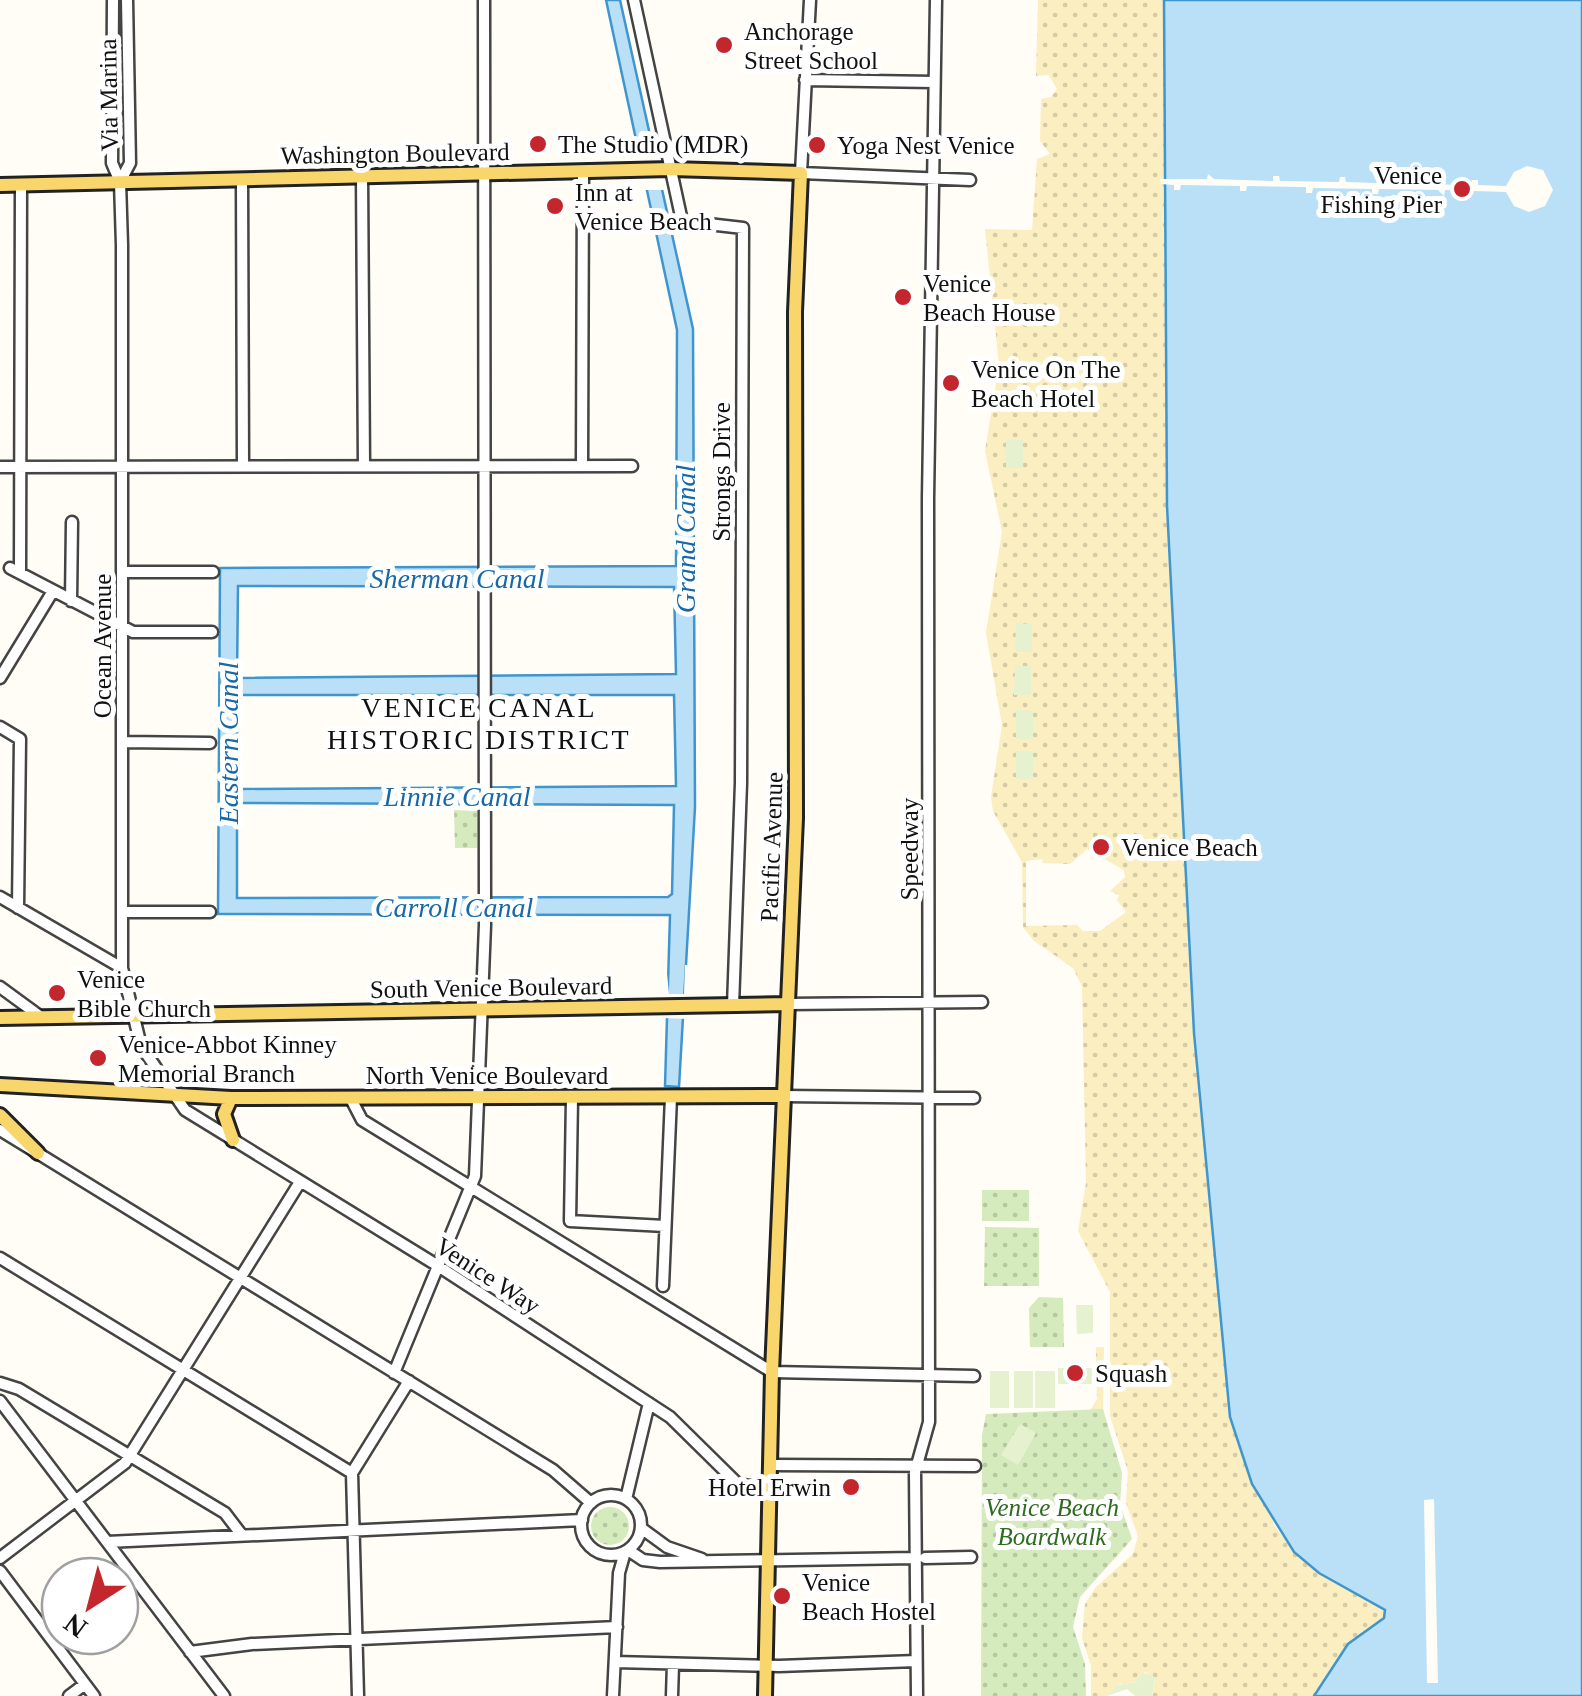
<svg xmlns="http://www.w3.org/2000/svg" width="1582" height="1696" viewBox="0 0 1582 1696" font-family="'Times New Roman',serif">
  <style>
    .sand { fill: url(#sand-dots); fill-rule: evenodd }
    .park { fill: url(#park-dots) }
    .pitch { fill: #e6f2cf }
    .water { fill: #b9e0f7; stroke: #3f96cf; stroke-width: 2.5; fill-rule: evenodd }
    .pier { fill: #fffdf5 }
    .lines { fill: none; stroke-linecap: round; stroke-linejoin: round }
    .minor-casing { stroke: #444; stroke-width: 15 }
    .major-casing { stroke: #222; stroke-width: 18 }
    .minor { stroke: #fff; stroke-width: 10 }
    .major { stroke: #f9d66b; stroke-width: 12 }
    .poi-dot { fill: #c4262e; stroke: #fff; stroke-width: 4 }
    .labels { text-anchor: middle; stroke-width: 10; stroke-linejoin: round; paint-order: stroke }
    .poi-label { font-size: 25px; fill: #111; stroke: #fff; text-anchor: start }
    .street-label { font-size: 25px; fill: #111; stroke: #fff }
    .park-label { font-size: 25px; font-style: italic; fill: #2f6b1f; stroke: #fff }
    .water-label { font-size: 28px; font-style: italic; fill: #1768a6; stroke: #fff }
    .neighbourhood-label { font-size: 28px; letter-spacing: 2.5px; fill: #111; stroke: #fff }
  </style>
  <defs>
    <pattern id="sand-dots" width="8" height="8" patternUnits="userSpaceOnUse" patternTransform="scale(2.5)"><rect width="8" height="8" fill="#fbeec1"/><path d="M2 2h.1M6 6h.1" fill="none" stroke="#d6cba5" stroke-width="1.8" stroke-linecap="round"/></pattern>
    <pattern id="park-dots" width="8" height="8" patternUnits="userSpaceOnUse" patternTransform="scale(2.5)"><rect width="8" height="8" fill="#d5ebbd"/><path d="M2 2h.1M6 6h.1" fill="none" stroke="#b6c8a1" stroke-width="1.8" stroke-linecap="round"/></pattern>
  </defs>
  <rect width="100%" height="100%" fill="#fffdf5"/>
  <path class="sand" d="M1038,0H1164L1167,506L1273,1523L1294,1552L1319,1573L1386,1610L1384,1618L1348,1644L1314,1696H1152L1155,1679L1145,1672L1136,1682L1119,1684L1107,1696H1091V1666L1082,1638L1085,1604L1096,1587L1133,1554L1138,1536L1126,1503L1128,1471L1110,1416V1292L1078,1231L1086,1183L1082,986L1073,968L1034,941L1023,927L1022,862L993,811L991,797L1002,725L986,633L1002,532L985,451L999,365L985,229L1032,230L1037,159L1050,154L1040,141L1041,99L1051,97L1057,89L1049,75L1036,76ZM1087,849L1124,870L1125,877L1110,891L1119,895L1117,900L1126,912L1100,931H1083L1077,925L1026,926V861L1042,859L1043,863L1070,864Z
    M1096,1347H1104L1103,1409L1108,1435L1079,1429L1097,1399Z"/>
  <path class="park" d="M454,810L477,811V848H455Z
    M982,1190H1029V1221H982Z
    M985,1227L1039,1228V1286H984Z
    M1039,1297L1063,1298L1064,1347H1030L1029,1308Z
    M1103,1409L1122,1473L1120,1504L1132,1539L1080,1597L1073,1627L1085,1664L1086,1696H981L982,1435L986,1414Z
    M591 1526a19 19 0 1 1 38 0a19 19 0 1 1-38 0Z"/>
  <path class="pitch" d="M1006,439L1023,440V468H1006Z
    M1016,623L1032,624V652H1015Z
    M1015,666H1031V695H1014Z
    M1016,710L1033,711V739H1016Z
    M1016,751H1033V779H1016Z
    M1076,1305H1093V1333L1077,1334Z
    M1058,1368H1092V1384H1058Z
    M990,1371H1009V1408H990Z
    M1014,1371H1033V1408H1014Z
    M1035,1371H1055V1408H1035Z
    M1020,1424L1036,1433L1018,1465L1001,1455Z
    M1142,1672L1155,1677L1152,1696H1135L1127,1689L1107,1696L1117,1685L1136,1682Z"/>
  <path class="water" d="M606,0H620L693,329L695,807L679,1087L665,1086L670,915L218,914L220,568L676,566L677,330ZM238,586L674,587L676,674L237,678ZM237,695H674L676,786L237,789ZM237,803L674,805L672,894L668,897L237,898Z
    M1164,0H1582V1696H1314L1348,1644L1384,1618L1385,1610L1319,1573L1294,1552L1252,1484L1230,1417L1194,1033L1167,506Z"/>
  <path class="pier" d="M657,150L666,190H644L634,151Z
    M1527,166L1543,170L1553,190L1545,206L1529,212L1514,206L1506,192L1445,190L1444,196L1438,190L1379,189L1378,194H1372V189L1313,188L1312,193H1306V187L1247,186L1246,191H1240V186L1181,185L1180,190H1174V185L1161,184L1160,179H1207L1208,174L1214,179L1273,181V176H1279L1280,181L1339,182L1340,177H1345L1346,182L1405,184V178H1411L1412,184L1471,185L1472,180H1478V185L1506,186L1514,172Z
    M666,963L669,994H684L685,965H689L687,1019L663,1018Z
    M1434,1499L1438,1683H1427L1424,1500Z"/>
  <g class="lines">
    <g class="minor-casing">
      <path id="minor" d="M113,0L112,163L120,182L122,245V968L141,1046L185,1110L435,1264L670,1417L738,1484L772,1490
        M634,0L682,221L743,228L741,783L733,1006
        M810,0L801,173L970,180
        M805,80L934,82
        M362,176L364,466
        M242,180L243,465
        M120,182L130,163L127,0
        M582,466L583,171
        M0,467L632,466
        M10,568L133,632H212
        M20,572L21,185
        M123,572H213
        M71,601L72,522
        M0,678L53,591
        M0,727L20,739L18,908
        M122,742L210,743
        M0,897L122,968
        M122,912H210
        M0,987L41,1017
        M788,1004L982,1002
        M783,1096L974,1098
        M350,1097L362,1120L772,1372L974,1376
        M572,1098L570,1221L665,1226
        M0,1130L553,1470L591,1503
        M0,1258L352,1473
        M663,1286L671,1097
        M394,1373L475,1176L485,925L484,0
        M0,1383L19,1389L225,1513L241,1534
        M0,1401L224,1696
        M772,1465L975,1466
        M581 1525a30 30 0 1 1 60 0a30 30 0 1 1-60 0Z
        M626,1499L649,1403
        M641,1528L667,1547L702,1559
        M107,1542L582,1520
        M628,1550L643,1560L660,1562L915,1558
        M0,1558L125,1463L300,1182
        M925,1558L971,1557
        M0,1571L94,1696
        M190,1652L252,1644L617,1627
        M615,1662L779,1666L916,1661
        M69,1696L85,1684
        M358,1696L352,1473L409,1381
        M613,1696L619,1573L625,1552
        M672,1696L673,1664
        M917,1696L915,1472L929,1422L928,499L936,0"/>
    </g>
    <g class="major-casing">
      <path id="major" d="M0,185L671,169L801,173L795,312L796,818L772,1372L765,1696
        M0,1018L788,1004
        M0,1085L231,1098L783,1096
        M231,1098L224,1114L233,1140
        M0,1115L38,1153"/>
    </g>
    <use href="#minor" class="minor"/>
    <use href="#major" class="major"/>
  </g>
  <g class="poi-dot">
    <circle cx="724" cy="45" r="10"/>
    <circle cx="538" cy="144" r="10"/>
    <circle cx="817" cy="145" r="10"/>
    <circle cx="1462" cy="189" r="10"/>
    <circle cx="555" cy="206" r="10"/>
    <circle cx="903" cy="297" r="10"/>
    <circle cx="951" cy="383" r="10"/>
    <circle cx="1101" cy="847" r="10"/>
    <circle cx="57" cy="993" r="10"/>
    <circle cx="98" cy="1058" r="10"/>
    <circle cx="1075" cy="1373" r="10"/>
    <circle cx="851" cy="1487" r="10"/>
    <circle cx="782" cy="1596" r="10"/>
  </g>
  <g class="labels">
    <g class="poi-label">
      <text x="744" y="40">Anchorage<tspan x="744" dy="29">Street School</tspan></text>
      <text x="558" y="153">The Studio (MDR)</text>
      <text x="837" y="154">Yoga Nest Venice</text>
      <text x="1442" y="184" text-anchor="end">Venice<tspan x="1442" dy="29">Fishing Pier</tspan></text>
      <text x="575" y="201">Inn at<tspan x="575" dy="29">Venice Beach</tspan></text>
      <text x="923" y="292">Venice<tspan x="923" dy="29">Beach House</tspan></text>
      <text x="971" y="378">Venice On The<tspan x="971" dy="29">Beach Hotel</tspan></text>
      <text x="1121" y="856">Venice Beach</text>
      <text x="77" y="988">Venice<tspan x="77" dy="29">Bible Church</tspan></text>
      <text x="118" y="1053">Venice-Abbot Kinney<tspan x="118" dy="29">Memorial Branch</tspan></text>
      <text x="1095" y="1382">Squash</text>
      <text x="831" y="1496" text-anchor="end">Hotel Erwin</text>
      <text x="802" y="1591">Venice<tspan x="802" dy="29">Beach Hostel</tspan></text>
    </g>
    <g class="street-label">
      <text transform="translate(108 95) rotate(-91)" y="9">Via Marina</text>
      <text transform="translate(395 153) rotate(-1)" y="9">Washington Boulevard</text>
      <text transform="translate(721 472) rotate(-90)" y="9">Strongs Drive</text>
      <text transform="translate(102 646) rotate(-90)" y="9">Ocean Avenue</text>
      <text transform="translate(771 847) rotate(-88)" y="9">Pacific Avenue</text>
      <text transform="translate(909 849) rotate(-90)" y="9">Speedway</text>
      <text transform="translate(491 987) rotate(-1)" y="9">South Venice Boulevard</text>
      <text x="487" y="1084">North Venice Boulevard</text>
      <text transform="translate(488 1275) rotate(33)" y="9">Venice Way</text>
    </g>
    <g class="park-label">
      <text x="1052" y="1516">Venice Beach<tspan x="1052" dy="29">Boardwalk</tspan></text>
    </g>
    <g class="water-label">
      <text transform="translate(685 539) rotate(-90)" y="10">Grand Canal</text>
      <text x="457" y="588">Sherman Canal</text>
      <text transform="translate(228 743) rotate(-90)" y="10">Eastern Canal</text>
      <text x="457" y="806">Linnie Canal</text>
      <text x="454" y="917">Carroll Canal</text>
    </g>
    <g class="neighbourhood-label">
      <text x="479" y="717">VENICE CANAL<tspan x="479" dy="32">HISTORIC DISTRICT</tspan></text>
    </g>
  </g>
  <g transform="translate(90 1606) rotate(216)"><circle r="48" fill="#ffffff" stroke="#a0a0a0" stroke-width="2.5"/>
  <path d="M0-8L18 38L0 25L-18 38Z" fill="#c4262e"/>
  <text y="-15" font-size="28" font-weight="bold" text-anchor="middle" fill="#111111">N</text>
  </g>
</svg>
